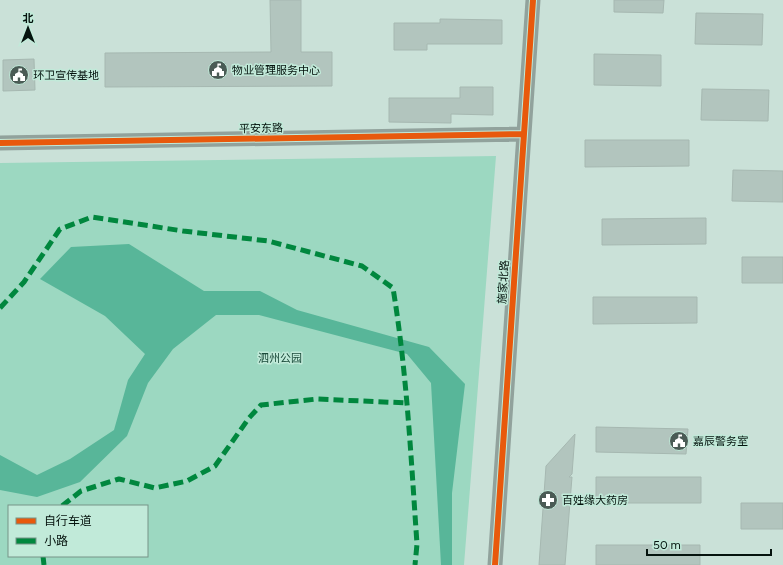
<svg xmlns="http://www.w3.org/2000/svg" width="783" height="565" viewBox="0 0 783 565" font-family="Figtree,'Noto Sans SC',sans-serif">
  <style>
    .green { fill: #9cd8c1; fill-rule: evenodd }
    .water { fill: #58b699 }
    .building { fill: #b2c5be; stroke: #a6b8b1 }
    .lines { fill: none; stroke-linecap: round; stroke-linejoin: round }
    .street { stroke: #91a29c; stroke-width: 15 }
    .quiet { stroke: #00873e; stroke-width: 5; stroke-dasharray: 10 5; stroke-linecap: butt }
    .cycleway-casing { stroke: #c1ead9; stroke-width: 8 }
    .cycleway { stroke: #e8590c; stroke-width: 6 }
    .labels { text-anchor: middle; stroke-width: 3; stroke-linejoin: round; paint-order: stroke }
    .poi-label { font-size: 11px; fill: #05130e; stroke: #c1ead9; text-anchor: start }
    .street-label { font-size: 11px; fill: #05130e; stroke: #c1ead9 }
    .park-label { font-size: 11px; fill: #1a4a3a; stroke: #c1ead9 }
  </style>
  <rect width="100%" height="100%" fill="#cae1d8"/>
  <path class="green" d="M496,156L464,565H0V163ZM9,506H147V556H9Z"/>
  <path class="water" d="M129,244L204,291H260L297,310L429,347L465,384L452,493V565H441L431,383L407,354L259,315H216L173,349L148,383L127,436L80,482L37,497L0,490V455L37,475L70,459L114,430L128,380L145,354L105,316L40,279L71,247Z"/>
  <path class="building" d="M270,0H301V52H332V86L105,87V53L271,52Z
    M614,0H664L663,13L614,12Z
    M696,13L763,14L762,45L695,44Z
    M440,19L502,20V44H427V50H394V23H440Z
    M594,54L661,55V86L594,85Z
    M34,59L35,90L3,91V60Z
    M460,87H493V115L451,114V123L389,122V98H460Z
    M702,89L769,90L768,121L701,120Z
    M585,140H689V166L585,167Z
    M733,170L783,171V202L732,201Z
    M706,218V244L602,245V219Z
    M742,257H783V283H742Z
    M593,297H697V323L593,324Z
    M596,427L688,429L686,454L596,452Z
    M575,434L572,474L569,477H572L565,565H539L546,466Z
    M596,477H701V503H596Z
    M741,503H783V529H741Z
    M596,545H700V565H596Z"/>
  <g class="lines">
    <path class="street" d="M0,143L523,134
      M495,565L533,0"/>
    <path class="quiet" d="M0,308L24,282L60,229L92,217L183,231L268,241L362,266L393,288C407,373 411,459 417,544L415,565
      M62,506L81,491L119,479L155,488L187,481L215,466L249,418L261,405L317,399L408,403
      M43,556L44,565"/>
    <g class="cycleway-casing">
      <path id="cycleway" d="M0,143L523,134
        M495,565L533,0"/>
    </g>
    <use href="#cycleway" class="cycleway"/>
  </g>
  <defs>
    <g id="civic-disc" transform="scale(1)"><circle r="9.5" fill="#4a5b55" stroke="#c1ead9"/><path d="M-.6-6.5H3V-4.5H.6V-3L4-1V1h2V6H-6V1h2V-1L-.6-3ZM-1.2 2.5V6h2.4V2.5Z" fill="#fff"/></g>
    <g id="pharmacy-disc" transform="scale(1)"><circle r="9.5" fill="#4a5b55" stroke="#c1ead9"/><path d="M-2-6h4v4h4v4h-4v4h-4v-4h-4v-4h4Z" fill="#fff"/></g>
  </defs>
  <g fill-rule="evenodd">
    <use href="#civic-disc" x="218" y="70"/>
    <use href="#civic-disc" x="19" y="75"/>
    <use href="#civic-disc" x="679" y="441"/>
    <use href="#pharmacy-disc" x="548" y="500"/>
  </g>
  <g class="labels">
    <g class="poi-label">
      <text x="232" y="74">物业管理服务中心</text>
      <text x="33" y="79">环卫宣传基地</text>
      <text x="693" y="445">嘉辰警务室</text>
      <text x="562" y="504">百姓缘大药房</text>
    </g>
    <g class="street-label">
      <text transform="translate(261 128) rotate(-1)" y="4">平安东路</text>
      <text transform="translate(503 282) rotate(-86)" y="4">施家北路</text>
    </g>
    <g class="park-label">
      <text x="280" y="362">泗州公园</text>
    </g>
  </g>
  <rect x="8" y="505" width="140" height="52" fill="#c1ead9" stroke="#769488"/>
  <rect x="16" y="518" width="20" height="6" fill="#e8590c" stroke="#769488"/>
  <text x="44" y="525" font-size="12" fill="#05130e">自行车道</text>
  <rect x="16" y="538" width="20" height="6" fill="#00873e" stroke="#769488"/>
  <text x="44" y="545" font-size="12" fill="#05130e">小路</text>
  <g transform="translate(28 28)" stroke="#c1ead9" stroke-width="3" paint-order="stroke">
  <path d="M0-3L7 15L0 10L-7 15Z" fill="#05130e"/>
  <text y="-6" font-size="11" font-weight="bold" text-anchor="middle" fill="#05130e">北</text>
  </g>
  <path d="M647 549v6h124v-6" fill="none" stroke="#05130e" stroke-width="2"/>
  <text x="653" y="549" font-size="12" fill="#05130e" stroke="#c1ead9" stroke-width="3" paint-order="stroke">50 m</text>
</svg>
